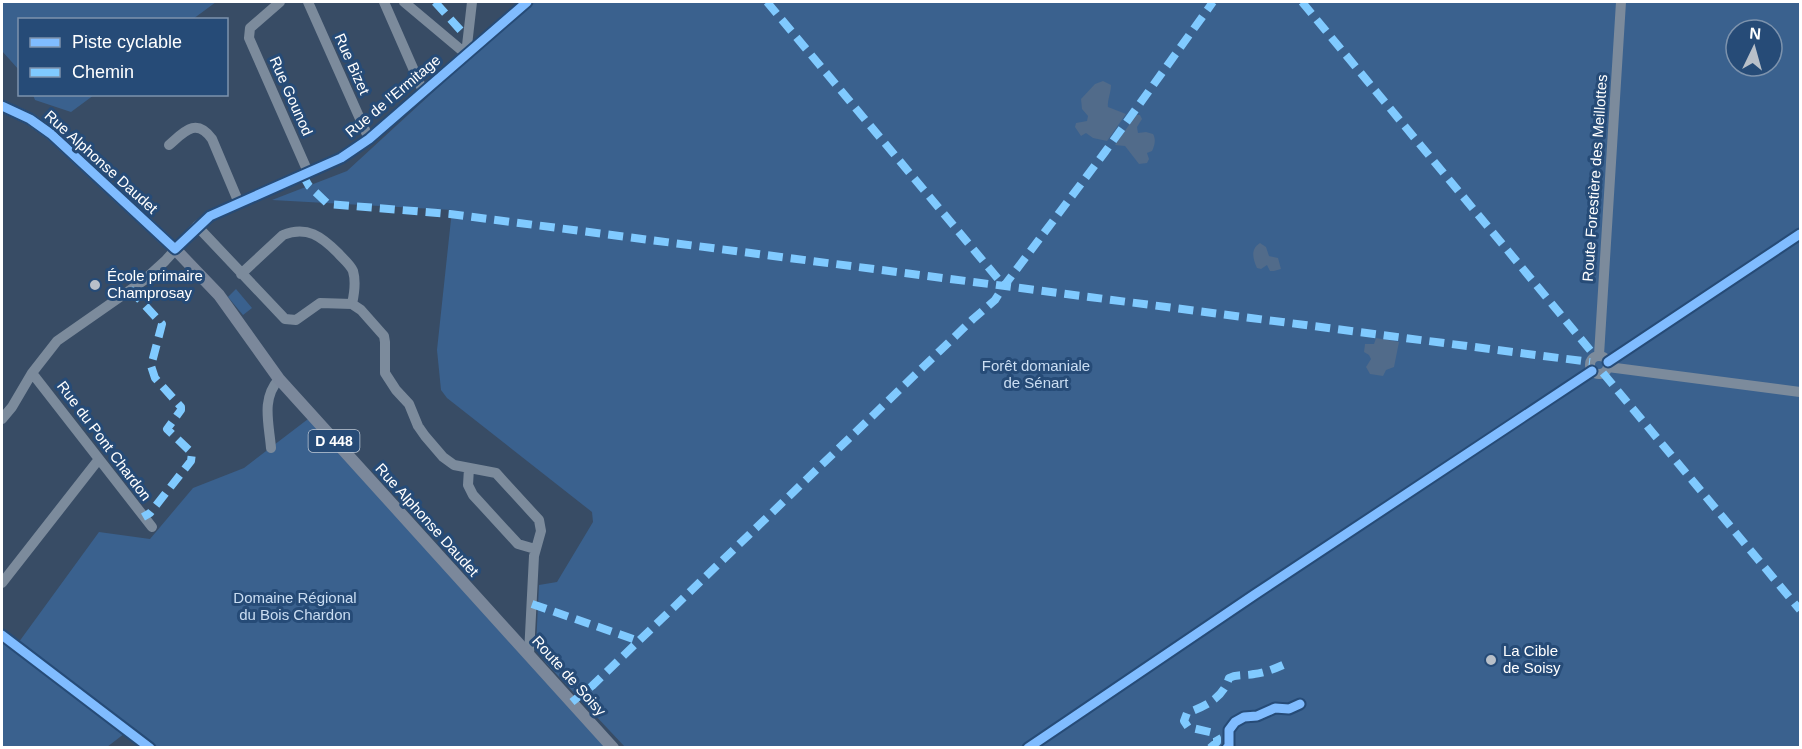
<svg xmlns="http://www.w3.org/2000/svg" width="1802" height="749" viewBox="0 0 1802 749" font-family="Helvetica,sans-serif">
  <style>
    .green { fill: #3a618e; fill-rule: evenodd }
    .water { fill: #516b8a }
    .lines { fill: none; stroke-linecap: round; stroke-linejoin: round }
    .minor { stroke: #7c8b9c; stroke-width: 10 }
    .major { stroke: #7b889b; stroke-width: 12 }
    .quiet { stroke: #80caff; stroke-width: 8; stroke-dasharray: 15 8; stroke-linecap: butt }
    .cycleway-casing { stroke: #264b77; stroke-width: 13 }
    .cycleway { stroke: #80bcff; stroke-width: 9 }
    .poi-dot { fill: #b9c0c9; stroke: #264b77; stroke-width: 2 }
    .labels { text-anchor: middle; stroke-width: 6; stroke-linejoin: round; paint-order: stroke }
    .shield { fill: #264b77; stroke: #bec9d6; stroke-width: 1.5 }
    .shield-label { font-size: 14px; font-weight: bold; fill: #fff }
    .street-label { font-size: 15px; fill: #fff; stroke: #264b77 }
    .poi-label { font-size: 15px; fill: #fff; stroke: #264b77; text-anchor: start }
    .park-label { font-size: 15px; fill: #caddf2; stroke: #264b77 }
  </style>
  <rect width="100%" height="100%" fill="#384c65"/>
  <path class="green" d="M2,2H216L193,19L20,20L19,70L2,51Z
    M531,2H1800V747H625L545,662L536,646L539,585L557,582L593,522L592,512L447,398L441,390L437,350L452,210L272,200L347,171ZM1736,30H1772V66H1736Z
    M33,95H94L71,112L35,100Z
    M236,289L252,308L243,315L228,297Z
    M312,416L614,747L159,748L133,727L107,747H2V635L16,646L99,532L150,539L193,488L244,468Z"/>
  <path class="water" d="M1103,81L1111,85C1111,93 1107,101 1108,107L1126,114L1107,141L1093,138L1086,133L1081,136L1075,127L1076,123L1087,121L1088,116L1082,109L1081,99L1095,84Z
    M1136,115H1140L1142,119L1137,127L1138,133L1146,132L1153,134C1156,139 1155,145 1152,151L1147,153L1149,159L1147,163L1139,164L1125,146L1115,145Z
    M1260,243L1266,247L1269,256L1278,258L1281,269L1274,271H1270L1267,265L1261,269L1257,268C1253,259 1250,249 1260,243Z
    M1376,338L1399,342L1394,367L1386,370L1383,376L1370,374L1366,367L1371,359L1369,355L1364,352L1365,344H1374Z"/>
  <g class="lines">
    <path class="minor" d="M280,2L250,28L249,38L308,172
      M308,2L369,139
      M384,2L423,91
      M404,2L466,54
      M466,54L472,2
      M169,145C184,132 196,117 212,139L239,203
      M197,226L285,319L296,320L320,303L352,304L361,310L384,336L385,342V373L396,390L409,404L418,426L425,436L443,457L454,465L496,473L539,520L541,531L534,556L529,654
      M241,274L283,235C307,225 322,237 338,253C343,259 350,264 353,271C356,281 354,295 352,304
      M1599,355L1621,2
      M1590 365a9 9 0 1 1 18 0a9 9 0 1 1-18 0Z
      M1608,367L1800,392
      M32,373L152,527
      M2,419L12,407L32,373L57,341L143,281L165,261L197,226L210,216L341,158L369,139L527,2
      M271,448C269,423 261,399 279,379
      M469,468L468,485L473,495L518,544L535,549
      M2,583L99,459
      M2,635L16,646"/>
    <path class="major" d="M2,106L30,119L51,134L175,249L219,295L279,379L613,748"/>
    <path class="quiet" d="M435,2L463,33
      M767,2L1004,286
      M1302,2L1595,356
      M302,174L309,186L328,204L450,214L1590,362
      M130,289L162,324L151,366L155,378L181,407V410L167,429L192,453L191,461L150,513L143,517
      M1603,373L1800,610
      M532,604L639,641
      M572,702L592,686L973,319L995,300L1004,286L1105,152L1213,2
      M1210,748L1217,742V738L1214,733L1188,727L1184,721L1187,713C1206,706 1223,698 1229,678C1237,674 1246,676 1254,674C1264,673 1274,669 1283,665"/>
    <g class="cycleway-casing">
      <path id="cycleway" d="M2,106L30,119L51,134L175,249L210,216L341,158L369,139L527,2
        M1608,362L1800,234
        M2,635L150,748
        M1028,748L1254,595L1592,371
        M1227,748L1229,746V730L1235,722L1244,717L1257,716L1275,708L1289,709L1300,704"/>
    </g>
    <use href="#cycleway" class="cycleway"/>
  </g>
  <g class="poi-dot">
    <circle cx="95" cy="285" r="6"/>
    <circle cx="1491" cy="660" r="6"/>
  </g>
  <g class="labels">
    <rect class="shield" x="308.5" y="430" width="51" height="22" rx="4.5"/>
    <g class="shield-label">
      <text x="334" y="446">D 448</text>
    </g>
    <g class="street-label">
      <text transform="translate(352 64) rotate(66)" y="5">Rue Bizet</text>
      <text transform="translate(291 96) rotate(66)" y="5">Rue Gounod</text>
      <text transform="translate(393 96) rotate(-40)" y="5">Rue de l'Ermitage</text>
      <text transform="translate(101 162) rotate(42)" y="5">Rue Alphonse Daudet</text>
      <text transform="translate(1595 178) rotate(-86)" y="5">Route Forestière des Meillottes</text>
      <text transform="translate(104 441) rotate(53)" y="5">Rue du Pont Chardon</text>
      <text transform="translate(427 520) rotate(48)" y="5">Rue Alphonse Daudet</text>
      <text transform="translate(569 676) rotate(48)" y="5">Route de Soisy</text>
    </g>
    <g class="poi-label">
      <text x="107" y="281">École primaire<tspan x="107" dy="17">Champrosay</tspan></text>
      <text x="1503" y="656">La Cible<tspan x="1503" dy="17">de Soisy</tspan></text>
    </g>
    <g class="park-label">
      <text x="1036" y="371">Forêt domaniale<tspan x="1036" dy="17">de Sénart</tspan></text>
      <text x="295" y="603">Domaine Régional<tspan x="295" dy="17">du Bois Chardon</tspan></text>
    </g>
  </g>
  <rect width="1802" height="749" fill="none" stroke="#ffffff" stroke-width="6"/>
  <rect x="18" y="18" width="210" height="78" fill="#264b77" stroke="#7d93ad" stroke-width="1.5"/>
  <rect x="30" y="38" width="30" height="9" fill="#80bcff" stroke="#7d93ad" stroke-width="1.5"/>
  <text x="72" y="48" font-size="18" fill="#ffffff">Piste cyclable</text>
  <rect x="30" y="68" width="30" height="9" fill="#80caff" stroke="#7d93ad" stroke-width="1.5"/>
  <text x="72" y="78" font-size="18" fill="#ffffff">Chemin</text>
  <g transform="translate(1754 48) rotate(5)"><circle r="28" fill="#264b77" stroke="#7d93ad" stroke-width="1.5"/>
  <path d="M0-4.5L10 22L0 15L-10 22Z" fill="#b9c0c9"/>
  <text y="-9" font-size="16" font-weight="bold" text-anchor="middle" fill="#ffffff">N</text>
  </g>
</svg>
